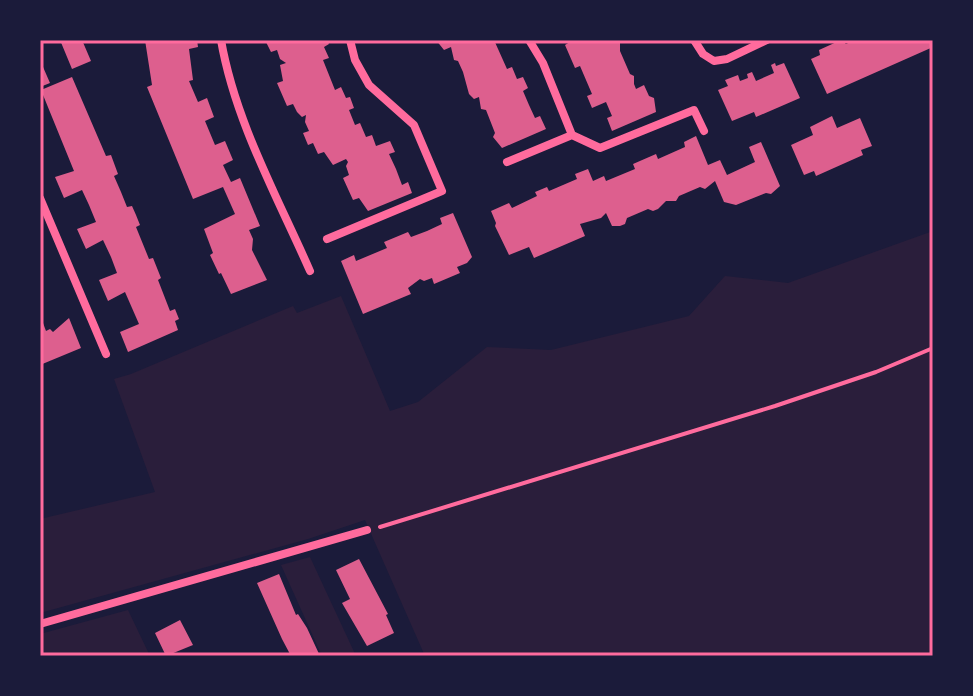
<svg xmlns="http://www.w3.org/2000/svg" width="973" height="696" viewBox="0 0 973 696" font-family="Helvetica,sans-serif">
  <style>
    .green { fill: #2a1e3b }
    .building { fill: #dd5f8e }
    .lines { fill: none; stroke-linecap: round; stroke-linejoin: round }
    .path { stroke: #ff6b9d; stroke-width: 4 }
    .minor { stroke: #ff6b9d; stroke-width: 8 }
    .neatline { fill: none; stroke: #ff6b9d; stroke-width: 3 }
  </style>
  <rect width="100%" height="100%" fill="#1b1b3a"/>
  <path class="green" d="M933,231V656H425L365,520L308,539L40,613V519L155,492L114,379L131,374L293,306L297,313L341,296L390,411L418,402L487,347L551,350L689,316L725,276L788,283Z
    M310,557L356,656H322L281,565Z
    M128,610L150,656H40V634Z"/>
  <path class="building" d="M60,40H82L91,61L72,69Z
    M145,40H197L198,47L189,49L193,80L189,81L198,102L207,98L214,117L205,121L215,145L225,141L233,160L223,165L231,182L240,178L260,226L249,230L253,239L252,250L267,280L231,294L221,273L219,274L210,255L213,253L204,229L235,214L223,187L193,199L147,87L152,85Z
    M265,40H327L329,44L324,47L329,58L323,60L335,90L341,87L346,98L350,97L354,108L349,110L355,125L360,123L366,137L372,135L376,146L390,141L395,152L389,154L396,169L402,185L408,182L412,193L368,211L359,198L353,200L343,178L349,175L346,166L348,162L346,159L333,165L324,152L318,154L313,143L308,145L303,133L309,131L305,122L306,115L302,117L297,112L293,104L287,106L277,83L283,81L280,65L286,63L280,59L277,50L271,52Z
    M436,40H494L507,69L512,67L517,79L523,77L528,88L523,91L529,105L535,118L540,116L546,129L502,148L493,137L495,133L486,110L481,109L479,97L474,99L469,94L463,72L458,61L454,60L451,47L444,50Z
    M569,40L620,42V51L630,74L634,76V84L636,89L644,85L649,96L654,98L656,112L612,131L607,118L612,116L606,102L592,108L587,96L592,94L580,66L575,68L565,45L570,42Z
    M841,40L846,44L855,40H933V47L827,94L811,59L820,55L819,50Z
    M40,60L50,83L40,87Z
    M775,63L776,66L784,63L800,98L756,117L754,112L732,121L718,90L728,86L725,80L738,75L740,81L748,78L747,74L752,72L756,81L774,73L771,65Z
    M72,77L106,156L111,155L118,174L114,176L121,192L127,207L132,206L136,215L140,225L136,227L149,259L153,258L161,278L158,280L170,311L175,309L179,319L175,321L178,330L128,352L120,332L139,324L125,292L108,301L99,280L117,273L111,257L103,240L86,249L77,229L96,222L89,205L82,190L64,198L55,177L74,171L41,90Z
    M832,116L837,128L860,118L872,146L861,150L863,155L816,176L814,171L804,175L791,145L813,135L810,127Z
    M696,136L708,165L720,160L727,175L755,162L749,147L761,142L780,186L771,194L766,193L736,205L724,202L715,181L705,189L700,187L679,196L676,201H666L658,209L653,211L648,209L627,218L625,224L620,226H612L606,213L601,218L580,224L585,236L534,258L529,247L509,255L495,226L496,223L491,211L509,203L512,208L537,196L535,192L547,187L549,191L577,179L575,174L588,169L593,181L604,176L606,181L635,169L633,164L656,154L658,159L685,147L684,142Z
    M453,213L472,257L467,263L457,267L460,273L434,284L432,278L424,281L420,279L408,288L411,294L363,314L341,261L354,255L356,261L387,248L384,242L408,232L411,237L427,231L442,224L440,218Z
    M40,315L46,331L50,329L53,332L69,318L81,348L40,365Z
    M359,559L388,614L386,615L394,633L367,646L342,603L350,599L336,570Z
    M279,574L296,615L298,614L307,628L320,656H291L282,639L257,583Z
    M180,620L193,645L166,656L155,633Z"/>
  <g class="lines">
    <path class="path" d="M380,527L775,406L876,372L933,348"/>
    <path class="minor" d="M221,40C235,121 277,196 310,271
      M529,40L543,63L572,135L600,148L694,110L704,131
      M694,40L703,54L714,61L727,59L767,40
      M507,162L572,135
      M40,198L106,354
      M327,239L442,191L414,125L369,85L355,60L350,40
      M40,624L367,530"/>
  </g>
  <rect width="973" height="696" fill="none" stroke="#1b1b3a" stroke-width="84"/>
  <rect x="42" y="42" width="889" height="612" class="neatline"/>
</svg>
